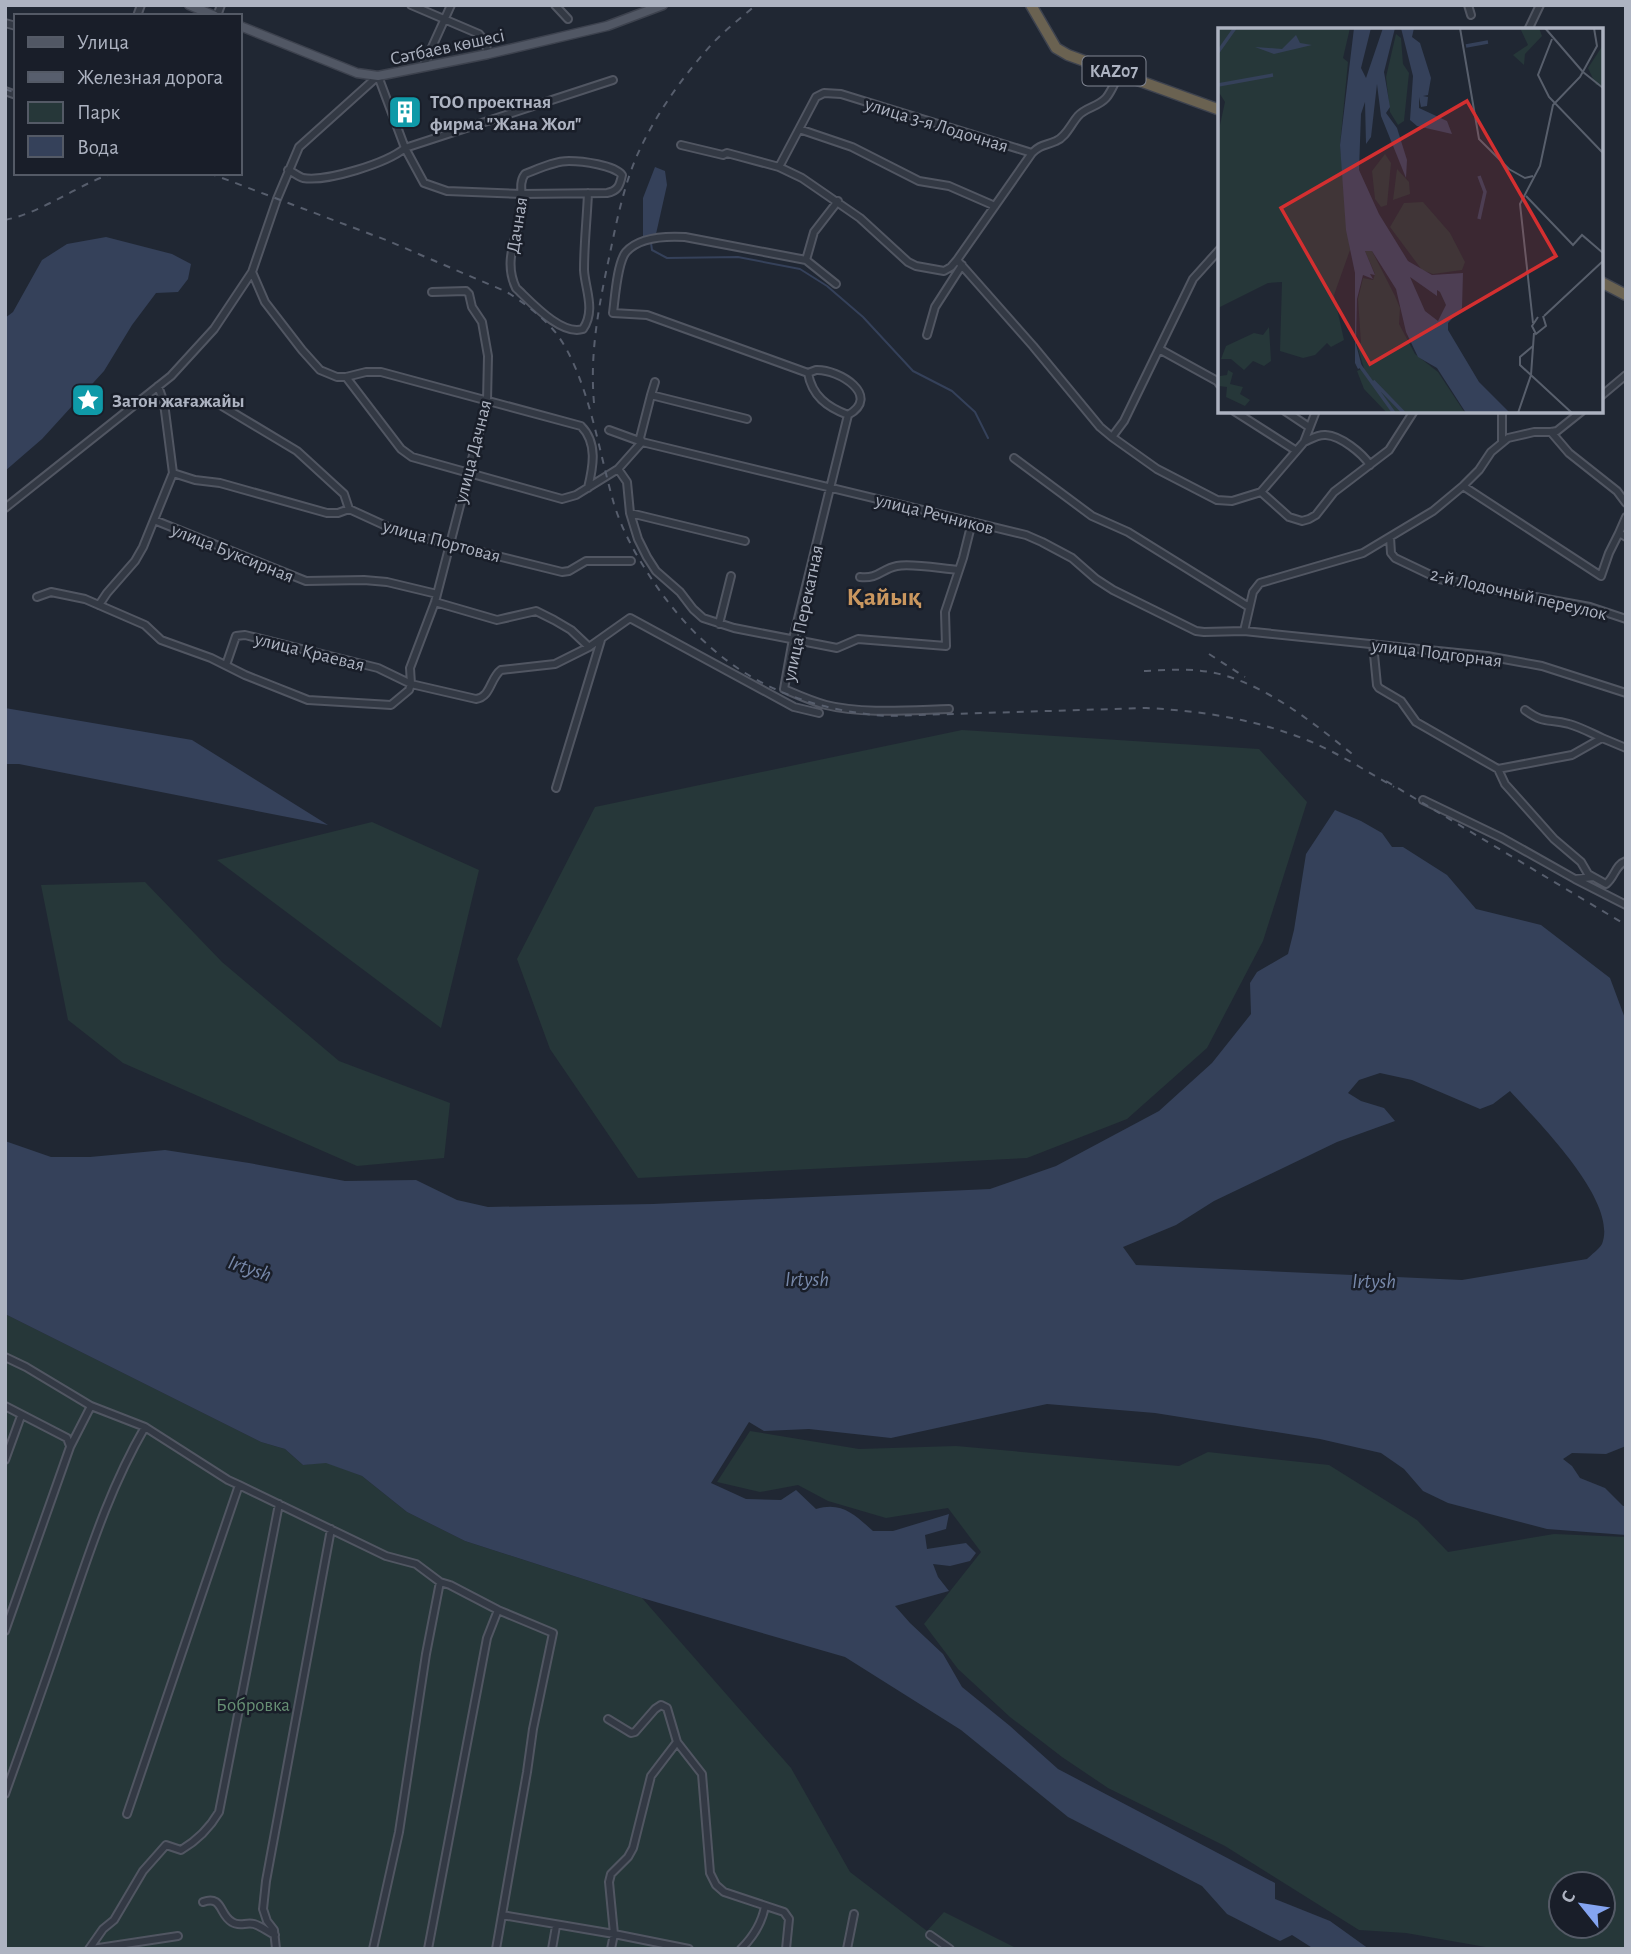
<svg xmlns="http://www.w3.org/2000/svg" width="1631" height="1954" viewBox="0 0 1631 1954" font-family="'Alegreya Sans',sans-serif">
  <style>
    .green { fill: #263739; fill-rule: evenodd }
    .water { fill: #35415a; fill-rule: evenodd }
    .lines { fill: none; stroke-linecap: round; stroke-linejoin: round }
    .stream { stroke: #35415a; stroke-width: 2 }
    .minor-casing { stroke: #515662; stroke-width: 10 }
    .major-casing { stroke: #3d424e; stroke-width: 11 }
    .highway-casing { stroke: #3e434f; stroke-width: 13 }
    .minor { stroke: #333944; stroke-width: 6 }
    .major { stroke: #515764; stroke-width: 8 }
    .highway { stroke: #6a6251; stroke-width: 10 }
    .rail { stroke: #575e6d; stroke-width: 2; stroke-dasharray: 7 7; stroke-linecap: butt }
    .labels { text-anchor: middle; stroke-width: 5; stroke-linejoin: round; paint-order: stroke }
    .shield { fill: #191e29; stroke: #818693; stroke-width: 2 }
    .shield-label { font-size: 18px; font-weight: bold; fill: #adb3c1 }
    .street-label { font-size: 19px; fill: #adb3c1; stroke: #191e29 }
    .poi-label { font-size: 19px; font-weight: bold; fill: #adb3c1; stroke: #191e29; text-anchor: start }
    .park-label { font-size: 19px; fill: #679074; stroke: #191e29 }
    .water-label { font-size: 21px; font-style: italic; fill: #7788a9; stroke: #191e29 }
    .district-label { font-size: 26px; font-weight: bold; fill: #ca975f; stroke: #191e29 }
    .inset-river { fill: none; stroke: #35415a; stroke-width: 3.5 }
    .inset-road { fill: none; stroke: #585f6c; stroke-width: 2 }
    .view { fill: #d42f30; fill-opacity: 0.15; stroke: #d42f30; stroke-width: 3.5 }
    .inset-edge { fill: none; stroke: #adb3c1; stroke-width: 3.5 }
  </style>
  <rect width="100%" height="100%" fill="#202733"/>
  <path class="green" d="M962,730L1259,749L1307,802L1263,941L1207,1048L1127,1119L1027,1158L638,1178L550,1049L517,959L595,807Z
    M372,822L479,870L441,1028L217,860Z
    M145,882L222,962L339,1061L450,1103L444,1158L357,1166L123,1063L68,1020L41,885Z
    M5,1314L261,1442L285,1449L303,1465L326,1462L362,1476L407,1512L465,1541L642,1598L791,1768L850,1872L927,1931L944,1912L1018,1949H5Z
    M750,1431L859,1449L956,1446L1179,1466L1208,1452L1329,1465L1417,1520L1448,1552L1554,1534L1626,1537V1949H1497L1406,1933L1359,1930L1225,1846L1108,1788L1062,1757L1010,1717L958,1669L924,1624L981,1552L948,1508L886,1518L828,1501L798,1485L760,1492L717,1482ZM1603,1884V1926H1561V1884Z"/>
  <path class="water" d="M655,167L665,171L667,185L656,234L643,237V198Z
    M106,237L172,254L191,264L188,279L178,292L156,293L132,325L104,371L42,439L5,471V318L13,312L42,260L67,244Z
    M5,708L192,740L328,825L19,764H5Z
    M1335,810L1361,821L1382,833L1392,847H1403L1447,875L1476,909L1541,925L1610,978L1626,1021V1446L1606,1454L1572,1453L1563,1459L1572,1466L1580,1478L1605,1488L1623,1506H1626V1535L1547,1529L1448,1503L1423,1491L1404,1469L1381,1453L1320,1439L1155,1413L1047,1404L891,1438L809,1429L764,1431L749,1422L711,1483L746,1499L781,1500L796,1490L816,1509C842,1501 855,1515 873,1531H893L949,1514L946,1529L925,1535L927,1549L966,1543L976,1553L970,1561L950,1566L933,1564L938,1577L949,1591L895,1606L910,1623L943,1654L962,1687L1010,1726L1058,1769L1275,1883V1899L1330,1921L1369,1949H1314L1292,1935L1280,1941L1227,1914L1202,1886L1068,1817L961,1730L845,1657L642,1598L465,1541L407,1512L362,1476L326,1463L303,1465L285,1449L261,1442L5,1314V1141L51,1157H90L165,1150L249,1163L345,1181L416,1180L457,1200L488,1207L653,1204L990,1189L1056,1166L1159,1111L1212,1063L1251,1014L1250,983L1257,972L1288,954L1294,930L1306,854ZM1380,1073L1412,1080L1480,1109L1493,1104L1510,1091C1536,1120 1619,1201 1602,1244C1599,1249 1591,1255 1587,1259L1462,1280L1136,1265L1123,1247L1176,1225L1214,1201L1337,1142L1395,1121L1384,1108L1361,1101L1348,1093L1359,1080Z"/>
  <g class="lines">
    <path class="stream" d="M651,243L652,250L667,258L738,257L800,269L827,286L863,317L913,371L952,391L975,412L988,438"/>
    <g class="minor-casing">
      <path id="minor" d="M411,5L479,34L485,41L488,54
        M555,5L568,19
        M1468,5L1471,15
        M137,16L141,5
        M217,16L221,5
        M5,23L16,26
        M1528,30L1540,5
        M423,67L451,5
        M5,91L16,95
        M799,129L852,147L919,181L949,186L995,206
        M681,145L723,155L727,153L779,167L802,178L860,218L908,262L916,266L944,271L951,267L957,260L1033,346L1100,427L1112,437L1157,469L1217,500L1232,501L1261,492L1289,517L1302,521L1309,519L1316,515L1334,492L1389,450L1414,411
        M779,167L816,97L824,93L841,94L1032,153
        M288,170C293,172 299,177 303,178C327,182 387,163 405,148L613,80
        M806,260L814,232L838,201
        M957,260L1032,153C1041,144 1045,146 1056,141C1066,137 1071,124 1078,116C1086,107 1098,107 1106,98C1112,91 1115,81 1120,73
        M252,272L265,302L302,350L320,370L337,377H346L366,372H381L581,426C598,443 593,467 588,488
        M927,335L935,307L962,265
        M1159,349L1217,381L1220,385
        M816,370C839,369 882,396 848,415C827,407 812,396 808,373Z
        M808,373L647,315L613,313C615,298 617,263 626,252C639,237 667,236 685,237L806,260L836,284
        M346,377L401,449L412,457L562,499L576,495L618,469L642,442L1026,535L1042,542L1072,558L1096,579L1113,590L1196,631L1204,632L1244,631L1487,656L1542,666L1626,693
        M651,395L655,382
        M1601,396L1626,375
        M222,406L297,451L344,494L349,509
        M1234,411L1295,450
        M1285,411L1309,427
        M1502,411V442
        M848,415L793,639L784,689C798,695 811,701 826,705C861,714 912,710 949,709
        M609,430L642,442L640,438L651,395L747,419
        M1551,432L1569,453L1617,491L1626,503
        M1112,437L1124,421L1193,279L1220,249
        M1304,442C1311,439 1318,434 1326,435C1341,436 1362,453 1370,465
        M1014,458L1092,516L1128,532L1249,607
        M618,469L627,482L630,513L638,539L647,557L656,571L680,592L693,609L703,618L734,628L837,648L858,639L946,646L945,612L963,558L972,522
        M173,473L195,480L220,483L327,513H338L349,509L397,531L562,572L569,571L586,561H631
        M1463,486L1601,576L1609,553L1619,533L1626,537
        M1261,492L1304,442L1316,411
        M5,508L171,376L214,329L252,272L277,199L299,147L378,76L405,148L424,183L447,191L522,194L607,193C618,191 620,185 622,175C614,165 582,161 569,161C554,161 538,169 525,174C518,183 523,195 522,206C519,235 502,259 516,288C531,302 561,336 583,329C596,310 585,289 584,270C584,244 587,218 588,193
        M630,513L745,541
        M154,520L306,581L364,580L387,582L437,594
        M1619,533L1626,517
        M1390,537L1391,553L1395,558L1439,579L1590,607L1626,619
        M860,577C879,579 881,569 897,566C912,563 943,569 959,570
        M37,597L51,592L85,599L145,625L161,640L211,658L245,675L308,700L391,705L409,690L411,684L476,699C491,697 490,678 501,670L555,664L589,647L630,618L794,707L819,713
        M435,602L497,620L536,611L554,620L571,630L589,647
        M99,605L107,593L135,561L143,547L173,473L164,403L158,386
        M719,624L731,576
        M1244,631L1253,592L1260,583L1363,553L1433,511L1463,486L1479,470L1491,452L1508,438L1534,432H1551L1557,431L1582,411
        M1373,644L1377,685L1379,688L1401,701L1416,722L1498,769L1505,784L1554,839L1581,862L1588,874L1606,884C1615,877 1615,865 1626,861
        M226,665L236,636L245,635L378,668L411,684
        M411,684L410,668L435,602L487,401L488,356L482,322L472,307L469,294L466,291L432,292
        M1525,710C1545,725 1549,718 1569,724C1580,727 1591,733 1602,738
        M1498,769L1572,755L1602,738L1626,748
        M556,788L601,640
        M1423,800L1502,838L1575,879
        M1593,877L1575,879L1626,905
        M5,1357L26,1367L91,1406L145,1427L228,1480L239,1485L127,1814
        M5,1406L67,1438L70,1446
        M5,1460L21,1416
        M239,1485L386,1556L416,1564L440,1582L450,1585L498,1610L553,1633L533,1729L527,1772L496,1949
        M5,1631L70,1447L91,1406
        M608,1719L631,1733L635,1732L655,1709L661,1705L667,1708L677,1742L702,1774L710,1873L716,1885L724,1892L784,1912L789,1919L786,1949
        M5,1794C25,1738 45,1683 64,1626C88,1557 108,1491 145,1427
        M203,1902C223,1895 219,1915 232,1922C239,1927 246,1922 254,1924C261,1926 268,1932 275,1935
        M502,1915L614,1934L689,1949
        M930,1935L950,1949
        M89,1949L103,1929L114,1920L143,1871L166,1845L181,1850C198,1840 209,1829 219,1812L279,1504
        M92,1949L178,1936
        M276,1949L274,1930L267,1921L263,1909L266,1881L331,1529
        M373,1949L399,1832L426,1654L440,1582
        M428,1949L487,1638L498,1610
        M552,1949L556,1926
        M611,1949L614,1934L609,1882L611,1874L628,1857L633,1848L651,1776L677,1742
        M741,1949C754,1936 762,1923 765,1906
        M847,1949L854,1914"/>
    </g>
    <g class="major-casing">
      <path id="major" d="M189,5L215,16
        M240,26L357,73L378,76L488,54L607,26L663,5"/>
    </g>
    <g class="highway-casing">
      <path id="highway" d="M1031,5L1056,48L1068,55L1220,110
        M1601,282L1626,295"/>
    </g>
    <use href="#minor" class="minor"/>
    <use href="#major" class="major"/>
    <use href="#highway" class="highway"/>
    <path class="rail" d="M5,89L16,93
      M209,173L386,240L507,292C524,303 543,317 556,333C588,375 599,453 614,504C623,533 638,559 655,584C713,668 785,708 886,716L1146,708C1205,711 1260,720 1314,743C1341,755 1368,772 1394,787
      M5,220C44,212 76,185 114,173
      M594,403C590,358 597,316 606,272C615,231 622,187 640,149C658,111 684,75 712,44C725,30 741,18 756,5
      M1209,654L1245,677
      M1144,671C1168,670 1192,668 1215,673C1266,684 1316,725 1356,757
      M1386,781L1626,925"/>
  </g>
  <defs>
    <g id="building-square" transform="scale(1.75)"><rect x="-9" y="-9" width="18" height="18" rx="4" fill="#0f9aa8" stroke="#191e29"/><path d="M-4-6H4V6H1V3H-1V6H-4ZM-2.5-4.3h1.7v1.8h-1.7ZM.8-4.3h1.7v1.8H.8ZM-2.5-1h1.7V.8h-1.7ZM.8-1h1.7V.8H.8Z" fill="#fff"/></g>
    <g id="sight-square" transform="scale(1.75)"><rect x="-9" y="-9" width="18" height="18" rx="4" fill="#0f9aa8" stroke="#191e29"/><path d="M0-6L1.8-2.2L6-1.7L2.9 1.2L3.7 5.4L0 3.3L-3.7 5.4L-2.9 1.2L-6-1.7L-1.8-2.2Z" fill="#fff"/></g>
  </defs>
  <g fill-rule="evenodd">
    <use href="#building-square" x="405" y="112"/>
    <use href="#sight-square" x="88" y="400"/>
  </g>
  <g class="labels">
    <rect class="shield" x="1082.5" y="56.5" width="63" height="29" rx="5"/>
    <g class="shield-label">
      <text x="1114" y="77">KAZ07</text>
    </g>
    <g class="street-label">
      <text transform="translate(447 46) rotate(-12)" y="7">Сәтбаев көшесі</text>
      <text transform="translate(937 124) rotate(17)" y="7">улица 3-я Лодочная</text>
      <text transform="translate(516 225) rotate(-81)" y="7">Дачная</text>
      <text transform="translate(472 451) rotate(-76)" y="7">улица Дачная</text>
      <text transform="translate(935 513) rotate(14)" y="7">улица Речников</text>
      <text transform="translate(442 540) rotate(15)" y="7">улица Портовая</text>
      <text transform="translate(233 552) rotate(22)" y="7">улица Буксирная</text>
      <text transform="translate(1519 593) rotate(13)" y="7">2-й Лодочный переулок</text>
      <text transform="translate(802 613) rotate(-78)" y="7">улица Перекатная</text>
      <text transform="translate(310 651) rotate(14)" y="7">улица Краевая</text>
      <text transform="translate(1437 652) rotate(7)" y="7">улица Подгорная</text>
    </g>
    <g class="poi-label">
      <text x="430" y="108">ТОО проектная<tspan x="430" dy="22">фирма "Жана Жол"</tspan></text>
      <text x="112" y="407">Затон жағажайы</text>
    </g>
    <g class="park-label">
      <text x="253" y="1711">Бобровка</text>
    </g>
    <g class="water-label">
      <text transform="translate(250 1268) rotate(19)" y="7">Irtysh</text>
      <text x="807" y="1286">Irtysh</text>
      <text x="1374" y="1288">Irtysh</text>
    </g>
    <g class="district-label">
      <text x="884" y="605">Қайық</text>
    </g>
  </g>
  <g transform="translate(1218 28)">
    <rect width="385" height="385" fill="#202733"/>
    <path d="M0,0H132L125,30L130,34L122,117L132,222L116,267L126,312L113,319L109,315L97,327L85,330L62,323L64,254L50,255L0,280V106L7,74L0,63ZM302,0H321L324,8L307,26L306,37L295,27L310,17ZM178,6L183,10L185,36L191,45L186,93L180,97L172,84L168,49ZM385,17V58L378,57L370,40ZM167,126L173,135L169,177L163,179L157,171L154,143ZM179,141L191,154L192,166L175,172ZM205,174L232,205L247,234L244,242L215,246L204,242L172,199L186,175ZM147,223H154L177,268L182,280L181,296L197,326L220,344L247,385H169L146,361L139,343L146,340L138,314L143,315L140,271L145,250L155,252L157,246ZM51,299L53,333L46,338L35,333L26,342L13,331H3L8,318L36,305L45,307ZM10,342L15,345L12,356L25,359L22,366L32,372L27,378L8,369L9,359L1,358L2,348L9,347Z" fill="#263739"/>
    <path d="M136,0H153L143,40L148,50L165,0H177L166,44L172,79L168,85L179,100L189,132L188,150L163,88L159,56L153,109L148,116L147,74L143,86L141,142L161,186L190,233L214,247L245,245L244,280L230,295V302L261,354L292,385H248L219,340L200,329L188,304L178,261L154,223H147L157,247L152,246L155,251L145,247L139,271L138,316L144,339L140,341L137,335V245L128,202L122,117ZM192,249L219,268V262L222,264L228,277L220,293L207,283ZM183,0H196L194,9L202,15L213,50L210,67L205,68L210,69L209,78L203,79L201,69V80L229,93L234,106L199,98L192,92L195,48ZM78,7L82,15L94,17L56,26L37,19L64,21Z" fill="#35415a" fill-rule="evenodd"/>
    <path class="inset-river" d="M248,18L270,14M0,24L17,0M0,57L55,47M261,148L267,164L261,191M140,335L176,385M155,353L186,385"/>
    <path class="inset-road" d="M242,0L261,111L291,141M327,0L365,44M334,11L320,47L331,69L385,125M365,44L385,60M289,140L307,150L315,148M308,168L355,217L364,207L385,225M326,288L385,233M320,289L314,298L318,306L328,298L325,288M315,295L302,176L322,138L335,77L362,49L379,18L376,0M315,318L302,329V337L354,385M300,385L313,347L316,305"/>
    <path class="view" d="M249,73L338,228L152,336L63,180Z"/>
    <rect width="385" height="385" class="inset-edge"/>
  </g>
  <rect width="1631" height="1954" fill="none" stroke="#adb3c1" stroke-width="14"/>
  <rect x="14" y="14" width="228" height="161" fill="#191e29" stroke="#545a66" stroke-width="2"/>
  <rect x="28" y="37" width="35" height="10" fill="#515764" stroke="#545a66" stroke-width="2"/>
  <text x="77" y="49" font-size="21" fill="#adb3c1">Улица</text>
  <rect x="28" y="72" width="35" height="10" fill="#575e6d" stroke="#545a66" stroke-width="2"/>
  <text x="77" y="84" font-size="21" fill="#adb3c1">Железная дорога</text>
  <rect x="28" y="102" width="35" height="21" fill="#263739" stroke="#545a66" stroke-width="2"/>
  <text x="77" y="119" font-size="21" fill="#adb3c1">Парк</text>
  <rect x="28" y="136" width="35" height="21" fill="#35415a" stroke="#545a66" stroke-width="2"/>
  <text x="77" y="154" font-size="21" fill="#adb3c1">Вода</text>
  <g transform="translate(1582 1905) rotate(300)"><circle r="33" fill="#191e29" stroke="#545a66" stroke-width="2"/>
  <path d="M0-5L12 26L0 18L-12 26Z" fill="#84a4f0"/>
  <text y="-10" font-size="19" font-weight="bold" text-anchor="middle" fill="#adb3c1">С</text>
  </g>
</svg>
